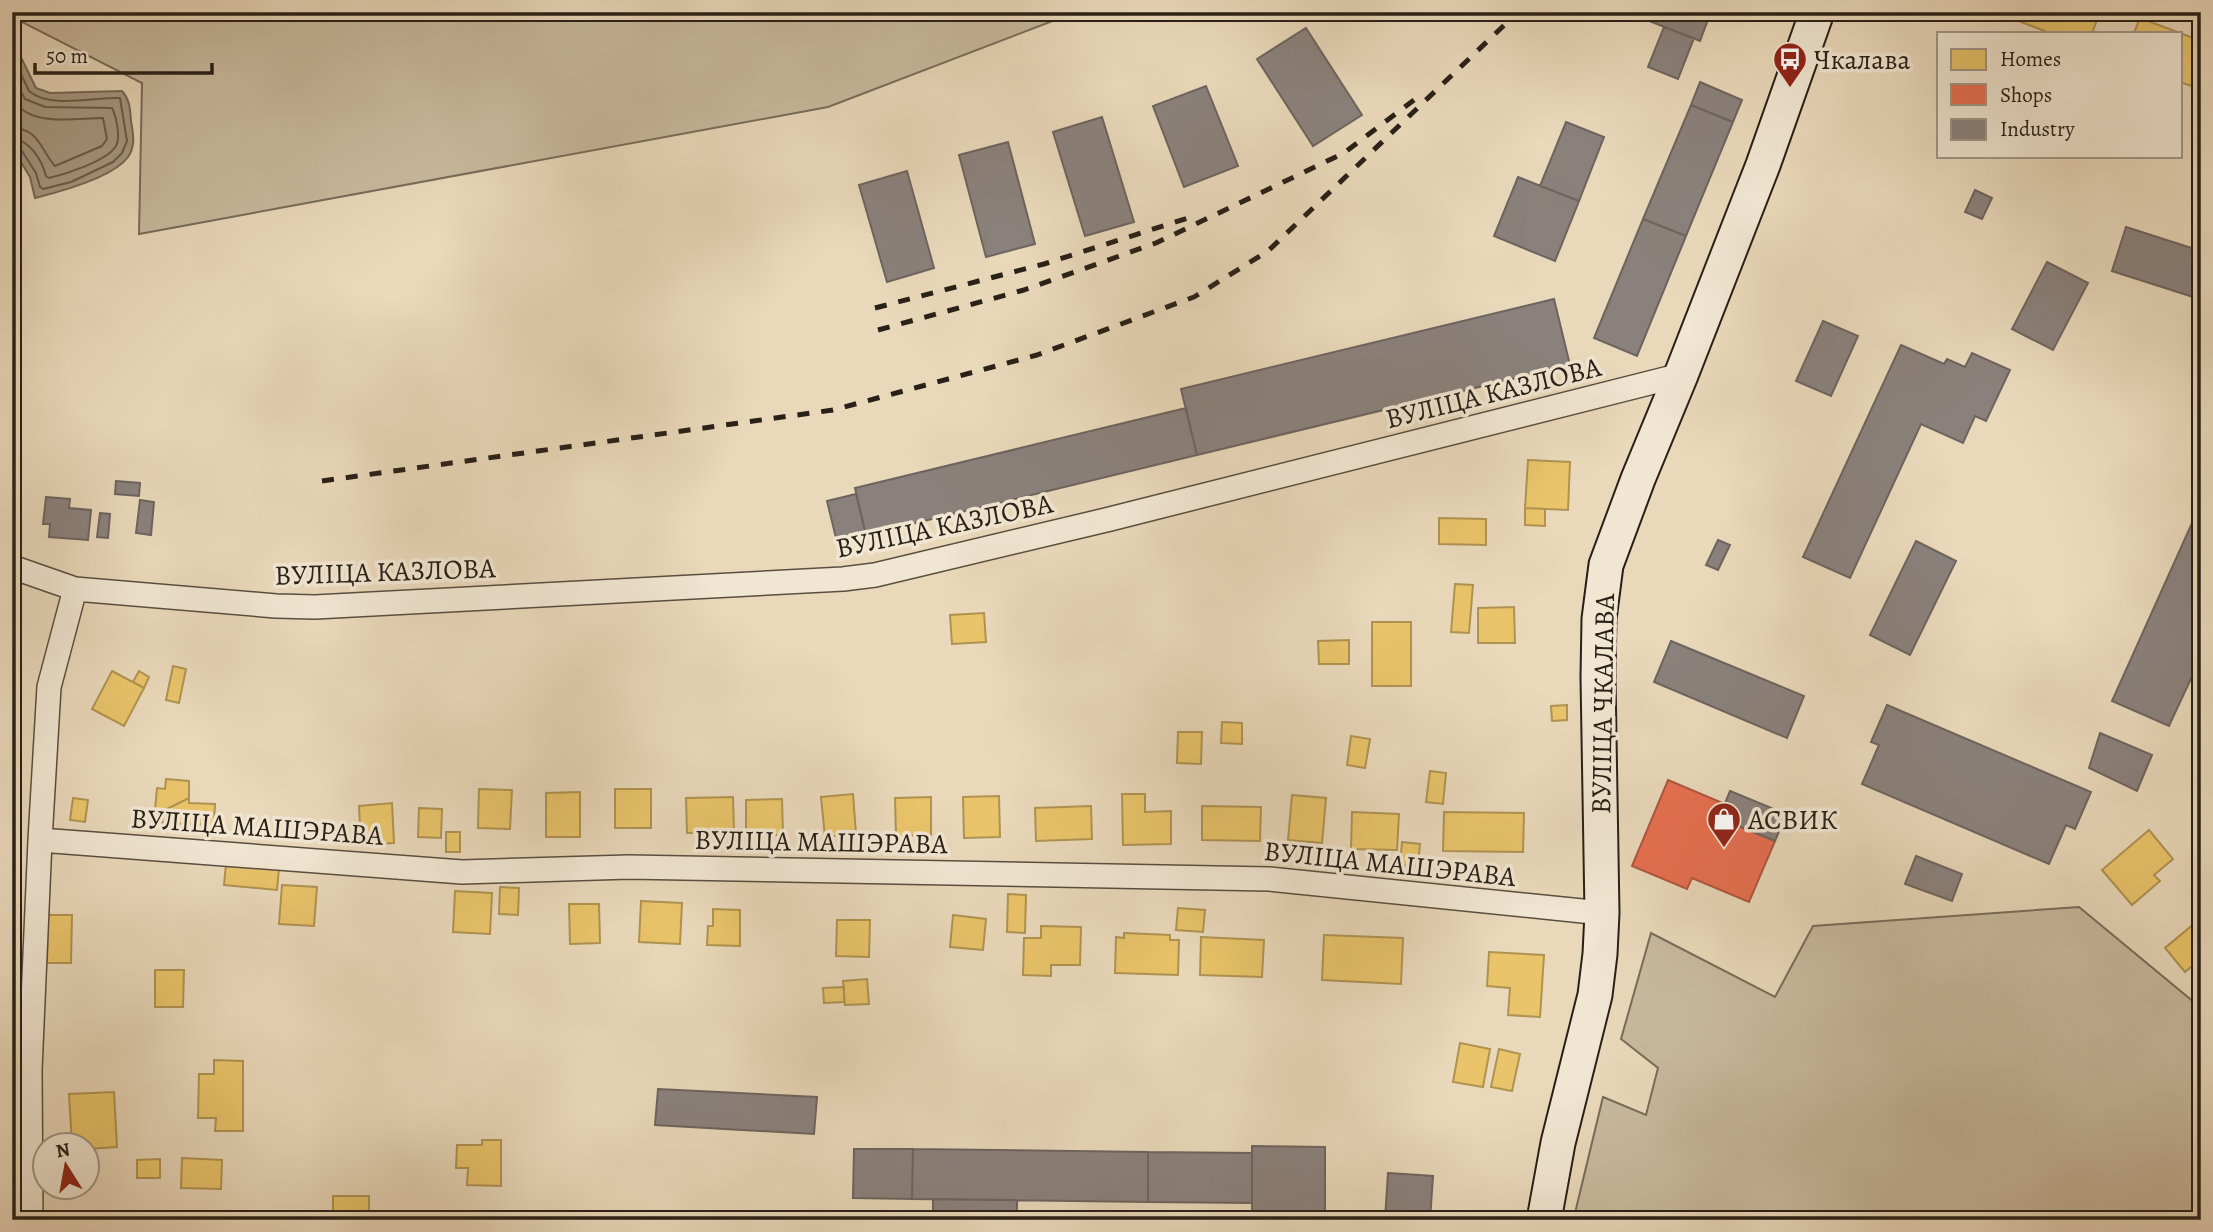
<svg xmlns="http://www.w3.org/2000/svg" width="2213" height="1232" viewBox="0 0 2213 1232" font-family="Alegreya,serif">
  <style>
    .green { fill: #c8b99e; stroke: #786c5a; stroke-width: 2 }
    .water { fill: #a89983; stroke: #756958; stroke-width: 2 }
    .homes { fill: #e9c46a; stroke: #af9351; stroke-width: 2 }
    .shops { fill: #e76f51; stroke: #ae5740; stroke-width: 2 }
    .industry { fill: #8a817c; stroke: #6d645e; stroke-width: 2 }
    .lines { fill: none; stroke-linecap: round; stroke-linejoin: round }
    .shore { stroke: #685c4d; stroke-width: 2 }
    .street-casing { stroke: #594e40; stroke-width: 26 }
    .secondary-casing { stroke: #292017; stroke-width: 37 }
    .street { stroke: #f1e6d2; stroke-width: 23 }
    .secondary { stroke: #f1e6d2; stroke-width: 33 }
    .rail { stroke: #292017; stroke-width: 5; stroke-dasharray: 12 12; stroke-linecap: butt }
    .labels { text-anchor: middle; stroke-width: 7; stroke-linejoin: round; paint-order: stroke }
    .poi-label { font-size: 28px; fill: #292017; stroke: #f1e6d2; text-anchor: start }
    .street-label { font-size: 28px; fill: #292017; stroke: #f1e6d2 }
  </style>
  <rect width="100%" height="100%" fill="#e9d8ba"/>
  <filter id="stains"><feTurbulence type="fractalNoise" baseFrequency=".00286" numOctaves="4"/><feColorMatrix values="0 0 0 0 .2 0 0 0 0 .09 0 0 0 0 .02 0 0 0 .5 -.17"/></filter>
  <radialGradient id="worn" r=".72"><stop offset=".6" stop-color="#630" stop-opacity="0"/><stop offset="1" stop-color="#630" stop-opacity=".3"/></radialGradient>
  <path class="green" d="M12,12H1076L828,107L139,234L142,83L12,17Z
    M2079,907L2201,1008V1220H1576L1575,1213L1603,1097L1646,1115L1658,1068L1621,1039L1651,933L1775,997L1813,926Z"/>
  <path class="water" d="M12,39L36,88L50,93L122,91C130,100 130,109 131,121C133,133 136,146 128,157C113,178 59,192 35,198L30,177L16,154L12,156Z"/>
  <path class="homes" d="M1995,12H2100L2092,33H2050Z
    M2140,18L2180,33H2134Z
    M2180,33L2201,41V89L2180,82Z
    M1528,460L1570,462L1568,510L1525,508Z
    M1525,508L1545,509V526L1525,525Z
    M1439,518L1486,519V545L1439,544Z
    M1455,584L1473,585L1469,633L1451,632Z
    M1514,607L1515,643H1478V608Z
    M984,613L986,642L952,644L950,615Z
    M1372,622H1411V686H1372Z
    M1349,640V664H1319L1318,641Z
    M173,666L186,669L179,703L166,700Z
    M112,671L144,688L124,726L92,709Z
    M139,671L149,677L144,688L133,682Z
    M12,697H17L16,732L12,731Z
    M1567,705V720L1552,721L1551,706Z
    M1222,722L1242,723V744L1221,743Z
    M1178,732H1202L1201,764L1177,763Z
    M1351,736L1370,739L1365,768L1347,765Z
    M1430,771L1446,773L1443,804L1426,802Z
    M166,779L189,781V798L163,811L155,809L157,788L165,789Z
    M479,789L512,790L510,829L478,828Z
    M615,789H651V828H615Z
    M580,792V837H546V793Z
    M853,794L856,834L825,837L821,797Z
    M1122,794H1145V812L1171,811V844L1123,845Z
    M1292,795L1326,798L1322,843L1288,840Z
    M999,796L1000,837L964,838L963,797Z
    M733,797L734,832L687,833L686,798Z
    M931,797V835L896,836L895,798Z
    M73,798L88,800L85,822L70,820Z
    M189,798V803L215,804L214,825L162,823L163,811Z
    M782,799L783,835H746V800Z
    M392,803L394,843L361,845L359,806Z
    M1091,806L1092,839L1036,841L1035,808Z
    M1202,806L1261,807L1260,841L1202,840Z
    M419,808L442,809L441,838L418,837Z
    M1352,812L1399,814L1397,850L1351,849Z
    M1444,812L1524,813L1523,852L1443,851Z
    M2149,830L2173,859L2154,875L2160,881L2132,905L2102,870Z
    M446,832H460V852H446Z
    M1402,842L1420,844L1418,867L1400,865Z
    M226,864L279,868L277,890L224,885Z
    M282,885L317,887L314,926L279,924Z
    M500,887L519,888L518,915L499,914Z
    M455,891L492,893L490,934L453,932Z
    M1008,894L1026,895L1025,933L1007,932Z
    M641,901L682,903L680,944L639,942Z
    M569,904H599L600,943L570,944Z
    M1178,908L1205,910L1203,932L1176,930Z
    M713,909L740,910V946L707,945L708,926H713Z
    M48,915H72L71,963H47Z
    M953,915L986,919L983,950L950,947Z
    M2201,918V958L2185,972L2165,948Z
    M837,920H870L869,957L836,956Z
    M1041,926L1081,927L1080,965H1051V976L1023,975L1024,938H1041Z
    M1124,933L1170,935V940H1179L1178,975L1115,973L1116,937L1124,938Z
    M1324,935L1403,938L1401,984L1322,980Z
    M1201,937L1264,940L1262,977L1200,975Z
    M1489,952L1544,955L1540,1017L1508,1015L1510,988L1487,986Z
    M155,970H184L183,1007H155Z
    M867,979L869,1004L845,1005L843,981Z
    M844,987V1002L824,1003L823,988Z
    M1460,1043L1490,1049L1483,1087L1453,1082Z
    M1499,1049L1520,1054L1512,1091L1491,1087Z
    M214,1060L243,1061V1131H215L216,1118H198L199,1074H214Z
    M114,1092L117,1147L88,1149V1144H72L69,1094Z
    M482,1140H501V1186L467,1185L468,1168H456L457,1145H482Z
    M182,1158L222,1160L221,1189L181,1188Z
    M160,1159V1178H137V1160Z
    M333,1196H369V1220H333Z"/>
  <path class="shops" d="M1668,780L1725,804L1719,818L1775,841L1749,902L1692,878L1687,889L1632,866Z"/>
  <path class="industry" d="M1647,12H1696L1709,17L1700,41L1644,19Z
    M1664,27L1694,38L1678,79L1648,67Z
    M1306,28L1362,115L1313,146L1257,59Z
    M1700,82L1742,100L1733,122L1691,105Z
    M1206,86L1238,166L1184,187L1153,106Z
    M1691,105L1733,122L1686,236L1643,219Z
    M1102,117L1134,222L1085,236L1053,132Z
    M1566,122L1604,137L1579,201L1540,186Z
    M1008,142L1035,244L986,257L959,155Z
    M907,171L934,268L887,282L859,185Z
    M1518,177L1579,201L1555,261L1494,236Z
    M1975,190L1992,198L1982,219L1965,212Z
    M1643,219L1686,236L1637,356L1594,338Z
    M2126,227L2201,251V275L2193,297L2112,271Z
    M2047,262L2088,283L2053,350L2012,329Z
    M1554,299L1570,365L1197,455L1181,389Z
    M1823,321L1858,336L1831,396L1796,381Z
    M1901,345L1944,364L1947,359L1965,367L1972,353L2010,370L1986,421L1975,416L1963,443L1921,424L1850,578L1803,557Z
    M1186,408L1197,455L866,535L855,488Z
    M12,443H18L20,488L12,489Z
    M116,481L140,483L139,496L115,494Z
    M856,494L866,535L837,542L827,501Z
    M46,497L70,499L69,508L91,510L88,540L49,537L50,524H43Z
    M140,500L154,502L151,535L136,533Z
    M2201,503V657L2169,726L2112,701Z
    M100,513L110,514L108,538L97,537Z
    M1718,540L1730,545L1718,570L1706,565Z
    M1916,541L1956,561L1910,655L1870,635Z
    M1671,641L1804,696L1787,738L1654,682Z
    M1887,705L2091,792L2075,829L2066,825L2049,864L1862,784L1879,745L1871,742Z
    M2100,733L2152,755L2137,791L2089,768Z
    M1730,791L1786,814L1775,841L1719,818Z
    M1916,856L1962,874L1952,901L1905,884Z
    M658,1089L817,1097L814,1134L655,1125Z
    M1252,1146L1325,1147V1213L1252,1212Z
    M854,1149H913L912,1199L853,1198Z
    M913,1149L1148,1152V1202L912,1199Z
    M1148,1152L1252,1153V1203L1148,1202Z
    M1388,1173L1433,1176L1430,1220H1385Z
    M933,1199L1017,1200V1216L933,1215Z"/>
  <g class="lines">
    <path class="shore" d="M12,55L29,91C50,109 94,97 120,98L127,141L122,153L113,162L71,182L43,189L40,187L36,173L22,151L12,148
      M12,75L25,99L45,107L112,108C116,116 121,137 116,146C107,161 66,174 49,178L46,176C42,161 30,139 12,139
      M12,99C31,128 74,118 103,118L107,139L102,146L55,166C41,150 38,128 12,128"/>
    <g class="street-casing">
      <path id="street" d="M12,567L75,589L276,606L315,607L843,579L875,575L1110,519L1681,375
        M40,840L462,872L629,867L1269,879L1602,913
        M31,1220L30,1070L40,840L49,687L75,589"/>
    </g>
    <g class="secondary-casing">
      <path id="secondary" d="M1544,1220L1558,1143L1595,995L1600,954L1602,913L1598,677L1599,619L1606,565L1638,479L1681,375L1763,165L1817,12"/>
    </g>
    <use href="#street" class="street"/>
    <use href="#secondary" class="secondary"/>
    <path class="rail" d="M875,308L1044,264L1191,217
      M878,330L1024,290L1156,243L1344,153L1414,100
      M322,481L833,410L1037,355L1194,297L1268,251L1518,12"/>
  </g>
  <defs>
    <g id="bus-pin" transform="scale(1.75)"><path d="M0 17L-7.5 6A9.5 9.5 0 1 1 7.5 6Z" fill="#8f2418" stroke="#f1e6d2"/><path d="M-5-6H5V4H4V6H2V4H-2V6H-4V4H-5ZM-3.5-4V0h7V-4ZM-3.5 1.2v1.5H-2V1.2ZM2 1.2v1.5H3.5V1.2Z" fill="#fff"/></g>
    <g id="shop-pin" transform="scale(1.75)"><path d="M0 17L-7.5 6A9.5 9.5 0 1 1 7.5 6Z" fill="#8f2418" stroke="#f1e6d2"/><path d="M-5-2.5h2.3a2.7 3.5 0 0 1 5.4 0H5L5.5 6h-11ZM-1.5-2.5h3a1.5 2.3 0 0 0-3 0Z" fill="#fff"/></g>
  </defs>
  <g fill-rule="evenodd">
    <use href="#bus-pin" x="1790" y="59"/>
    <use href="#shop-pin" x="1724" y="819"/>
  </g>
  <g class="labels">
    <g class="poi-label">
      <text x="1814" y="69">Чкалава</text>
      <text x="1748" y="829">АСВИК</text>
    </g>
    <g class="street-label">
      <text transform="translate(1493 392) rotate(-14)" y="10">ВУЛІЦА КАЗЛОВА</text>
      <text transform="translate(944 525) rotate(-12)" y="10">ВУЛІЦА КАЗЛОВА</text>
      <text transform="translate(385 571) rotate(-2)" y="10">ВУЛІЦА КАЗЛОВА</text>
      <text transform="translate(1602 704) rotate(-89)" y="10">ВУЛІЦА ЧКАЛАВА</text>
      <text transform="translate(257 826) rotate(4)" y="10">ВУЛІЦА МАШЭРАВА</text>
      <text transform="translate(821 841) rotate(1)" y="10">ВУЛІЦА МАШЭРАВА</text>
      <text transform="translate(1390 863) rotate(6)" y="10">ВУЛІЦА МАШЭРАВА</text>
    </g>
  </g>
  <rect width="2213" height="1232" fill="none" stroke="#e9d8ba" stroke-width="42"/>
  <rect x="14" y="14" width="2185" height="1204" fill="none" stroke="#292017" stroke-width="3.5"/>
  <rect x="21" y="21" width="2171" height="1190" fill="none" stroke="#292017" stroke-width="2"/>
  <rect x="1937" y="32" width="245" height="126" fill="#f1e6d2" stroke="#a19787" stroke-width="2"/>
  <rect x="1951" y="49" width="35" height="21" fill="#e9c46a" stroke="#a19787" stroke-width="2"/>
  <text x="2000" y="66" font-size="21" fill="#292017">Homes</text>
  <rect x="1951" y="84" width="35" height="21" fill="#e76f51" stroke="#a19787" stroke-width="2"/>
  <text x="2000" y="102" font-size="21" fill="#292017">Shops</text>
  <rect x="1951" y="119" width="35" height="21" fill="#8a817c" stroke="#a19787" stroke-width="2"/>
  <text x="2000" y="136" font-size="21" fill="#292017">Industry</text>
  <g transform="translate(66 1166) rotate(349)"><circle r="33" fill="#f1e6d2" stroke="#a19787" stroke-width="2"/>
  <path d="M0-5L12 26L0 18L-12 26Z" fill="#8f2418"/>
  <text y="-10" font-size="19" font-weight="bold" text-anchor="middle" fill="#292017">N</text>
  </g>
  <path d="M35 63v10h177v-10" fill="none" stroke="#292017" stroke-width="3.5"/>
  <text x="46" y="63" font-size="21" fill="#292017" stroke="#f1e6d2" stroke-width="5" paint-order="stroke">50 m</text>
  <rect width="100%" height="100%" filter="url(#stains)"/>
  <rect width="100%" height="100%" fill="url(#worn)"/>
</svg>
